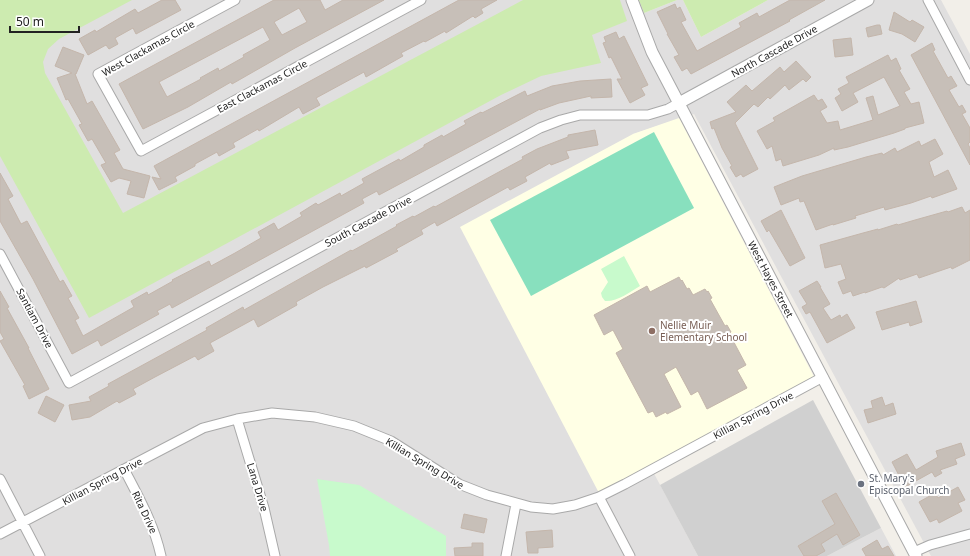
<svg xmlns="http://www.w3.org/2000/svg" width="970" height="556" viewBox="0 0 970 556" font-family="'Noto Sans',sans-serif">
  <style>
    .residential { fill: #e0dfdf }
    .education { fill: #ffffe5 }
    .religious { fill: #d0d0d0 }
    .grass { fill: #cdebb0 }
    .park { fill: #c8facc }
    .pitch { fill: #88e0be }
    .building { fill: #c7bfb8; stroke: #c4b6ab; fill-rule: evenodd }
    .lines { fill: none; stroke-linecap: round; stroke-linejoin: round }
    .minor-casing { stroke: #a9a9a9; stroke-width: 11 }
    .tertiary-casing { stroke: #a9a9a9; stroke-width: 13 }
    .minor { stroke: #fff; stroke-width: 9 }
    .tertiary { stroke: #fff; stroke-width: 11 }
    .education-dot { fill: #8d6e63; stroke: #fff; stroke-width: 1.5 }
    .worship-dot { fill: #6b7280; stroke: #fff; stroke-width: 1.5 }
    .labels { text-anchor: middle; stroke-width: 4; stroke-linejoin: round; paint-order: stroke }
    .street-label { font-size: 10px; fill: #222; stroke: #fff }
    .education-label { font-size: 10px; fill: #785e54; stroke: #fff; text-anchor: start }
    .worship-label { font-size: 10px; fill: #5b616d; stroke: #fff; text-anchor: start }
  </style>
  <rect width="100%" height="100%" fill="#f2efe9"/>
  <path class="residential" d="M0,0H639L644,13L677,0H683L701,37L768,0H941L970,54V556H931L694,114L633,134L599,492L650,466L698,556H0Z
    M881,528L896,556H827Z"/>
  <path class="education" d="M679,118L814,377L599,493L460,227L633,134Z"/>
  <path class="religious" d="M813,400L881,528L827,556H698L660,485Z"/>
  <path class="grass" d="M0,0H132L59,39L48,49L43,62L45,73L123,213L523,0H620L627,21L592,35L601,63L541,76L501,95L89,318L0,156Z
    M639,0H677L644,13Z
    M683,0H768L701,37Z"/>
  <path class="park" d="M624,256L640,286C630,292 617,302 605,301L602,297L601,293L608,282L601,269Z
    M317,479L359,485L446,536V556H330L329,545Z"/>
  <path class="pitch" d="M654,132L694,208L531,296L490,220Z"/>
  <path class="building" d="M162,0H175L181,10L136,34L133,28L115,38L118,44L109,49L106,45L88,55L79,39L95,30L96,32L135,9L138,13Z
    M274,0H320L325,10L343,0H384L295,48L232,84L231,82L188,107L143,129L119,84ZM299,8L307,22L282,35L274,22ZM263,27L270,40L243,55L244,57L219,71L218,68L200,78L201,79L167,97L159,82Z
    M459,0H497L481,9L483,13L475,18L473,16L446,33L445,31L425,42L424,41L401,53L403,56L366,77L364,72L316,98L320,105L303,114L299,107L259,131L258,129L233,143L235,147L219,156L217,152L195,164V166L175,177L177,181L159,190L152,177L161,179L154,166Z
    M790,0H825L789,20L790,21L691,74L687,68L682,71L674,57L679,55L667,34H668L657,12L675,4L677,9L680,7L686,20L681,22L697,51L741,27L739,23L757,13L759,17Z
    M894,12L910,22L912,20L924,27L915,42L902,34L889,30Z
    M877,25H880L882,34L868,37L866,28Z
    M616,32L619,39L624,36L648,85L641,88L645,95L630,103L617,79H622L611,57L609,58L603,43L606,42L604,37Z
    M851,38L853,55L835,57L833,40Z
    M932,43L935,50L933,51L948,78L951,76L957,86L949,90L959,107L962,105L966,112L962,114L970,128V142L968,144L970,148V165L911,55Z
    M63,47L84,55L76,74H75L87,104L92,101L120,150L114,153L123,169L150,176L144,198L127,194L131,181L119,178L111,182L101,165L106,163L92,139L88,141L79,125L82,124L68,99L66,100L57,78L72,73L55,66Z
    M888,55L891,61L896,58L901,69L899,70L910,89L904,92L911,104L919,102L924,123L905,128V129L894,133L848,147L834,150V148L819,155L783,166L781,159L776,161L772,146L767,149L757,131L775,121L773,118L814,95L818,101L822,99L827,107L820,111L827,123L838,121L840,130L873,120L866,98L873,96L878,115L900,106L884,77L853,93L858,102L842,111L835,98L841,94L838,89L849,83L846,77Z
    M796,61L811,77L806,82L803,79L789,90L785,85L770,99L768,97L758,107L754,104L735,123L758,169L743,177L741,174L736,177L730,167L732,166L722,148L714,128L712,129L710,122L736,112L727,102L746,85L752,91L780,67L784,72Z
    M611,79L612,97L591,98V96L559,103L540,110V109L379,195L377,191L362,199L364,203L172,308L170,304L157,311L159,314L101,346L98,340L72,354L33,279L0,221V173L13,196L8,199L21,224L27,221L60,282L63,280L72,296L68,298L79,318L75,320L83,336L134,307L131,301L147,292L148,295L173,281L172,280L209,261L211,266L235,253L261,238L258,232L274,223L278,230L302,216L300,213L316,203L318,205L340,193L341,196L364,183L362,179L399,159L400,161L424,147V145L442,135L443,137L466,124L464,121L481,112L482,113L525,91L527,96L552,86L580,81Z
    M595,130L598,145L566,151L569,158L551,165L550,163L525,177L527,181L510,190L508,187L437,226L435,222L421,230L423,234L396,249L398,251L366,268L365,266L323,287L296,302L297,305L258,327L254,319L210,343L214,351L198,360L195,356L155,377L133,389L136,394L119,403L117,401L90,417L72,420L69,405L91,401L89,397L109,386L108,384L207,330L206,328L243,307L244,310L351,250L352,251L397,226L396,225L413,216L414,217L434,206L435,207L497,173L523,159L522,157L537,149L568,137V135Z
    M935,139L943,154L929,162L934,177L948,170L957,189L932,198L931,196L911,203L885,210L884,207L855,216L856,218L833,225V224L816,230L804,201L800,202L799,198L781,205L774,187L802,176L866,157L882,153L883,155L895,148L897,152L919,141L921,146Z
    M962,207L965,213L970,210V260L952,269L951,267L919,278L917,274L900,280L899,278L884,288L882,287L865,293V292L853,296L851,291L843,294L838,282L846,279L841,264L825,268L820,245L863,233L878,229V230L897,224L898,225L915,220L947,211L948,212Z
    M781,210L805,258L790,266L769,230L767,232L761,221Z
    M679,277L681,281L682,280L687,289L689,288L693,295L705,289L707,292L708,291L712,298L710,299L725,326L727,325L731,332L729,333L746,365L737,370L747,388L707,409L698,391L691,395L676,367L664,374L681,407L667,414L666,412L656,417L653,411L648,413L616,353L623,349L613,330L604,335L594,315L647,286L650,292Z
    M817,281L821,287H820L830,304L823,308L831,320L840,315L841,318L847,314L855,328L827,343L810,312L806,314L802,307L807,304L799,291Z
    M0,291L9,307L7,308L29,348H28L49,389L29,399L23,386L25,385L0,341L4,339L0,332Z
    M916,301L922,322L910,326L909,322L882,330L876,312Z
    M46,396L64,405L55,422L38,413Z
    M882,397L885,406L893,403L896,414L868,423L864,410L873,408L871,401Z
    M961,443L965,455L955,459L957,464L940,470L942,473L935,477L932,472L905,487L892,462L907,454L916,470L938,457L936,451Z
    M958,487L965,500L958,503L962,511L939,523L937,519L930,522L919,502L935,493L938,498Z
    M836,493L860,535L843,545L837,534L821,544L825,551L816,556H804L798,546L835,524L822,501Z
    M464,514L487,519L484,533L461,528Z
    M552,530L553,547L538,548V553H528L526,532Z
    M877,540L882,549L888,546L894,556H866L862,549Z
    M472,543H483V556H455L454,548L472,547Z"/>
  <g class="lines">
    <g class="minor-casing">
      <path id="minor" d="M235,0L98,74L141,151L421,0
        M928,0L970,80
        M0,254L69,383L540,128L561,120L580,115H648L668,109L679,103
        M237,419L264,508L275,556
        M124,469C139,498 154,524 161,556
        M0,479L40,556
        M599,497L630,556
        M0,534L203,428L237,419L272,413L315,417L354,426L391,441L459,484L487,495L531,507L553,509L575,505L599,497L625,484L823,377
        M914,552L930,545L970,534
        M506,556L516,504"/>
    </g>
    <g class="tertiary-casing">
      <path id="tertiary" d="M632,0L652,52L916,556
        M679,103L868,0"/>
    </g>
    <use href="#minor" class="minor"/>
    <use href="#tertiary" class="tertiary"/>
  </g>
  <circle class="education-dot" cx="652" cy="331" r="4"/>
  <circle class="worship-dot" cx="861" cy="484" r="4"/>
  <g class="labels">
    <g class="street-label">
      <text transform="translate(148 48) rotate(-29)" y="4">West Clackamas Circle</text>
      <text transform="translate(774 51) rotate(-29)" y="4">North Cascade Drive</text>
      <text transform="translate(262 86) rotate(-28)" y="4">East Clackamas Circle</text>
      <text transform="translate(368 221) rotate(-28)" y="4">South Cascade Drive</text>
      <text transform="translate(771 279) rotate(62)" y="4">West Hayes Street</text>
      <text transform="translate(35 318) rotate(62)" y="4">Santiam Drive</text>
      <text transform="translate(753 415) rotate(-28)" y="4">Killian Spring Drive</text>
      <text transform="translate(425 463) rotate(31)" y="4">Killian Spring Drive</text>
      <text transform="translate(102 481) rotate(-28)" y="4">Killian Spring Drive</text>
      <text transform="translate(258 487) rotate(73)" y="4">Lana Drive</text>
      <text transform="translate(145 512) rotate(65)" y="4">Rita Drive</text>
    </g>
    <g class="education-label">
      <text x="660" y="329">Nellie Muir<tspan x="660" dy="12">Elementary School</tspan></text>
    </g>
    <g class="worship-label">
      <text x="869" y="482">St. Mary's<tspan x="869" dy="12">Episcopal Church</tspan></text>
    </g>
  </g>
  <path d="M10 26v6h69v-6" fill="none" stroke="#222222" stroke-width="2"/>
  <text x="16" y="26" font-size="12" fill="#222222" stroke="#ffffff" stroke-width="3" paint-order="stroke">50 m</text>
</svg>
